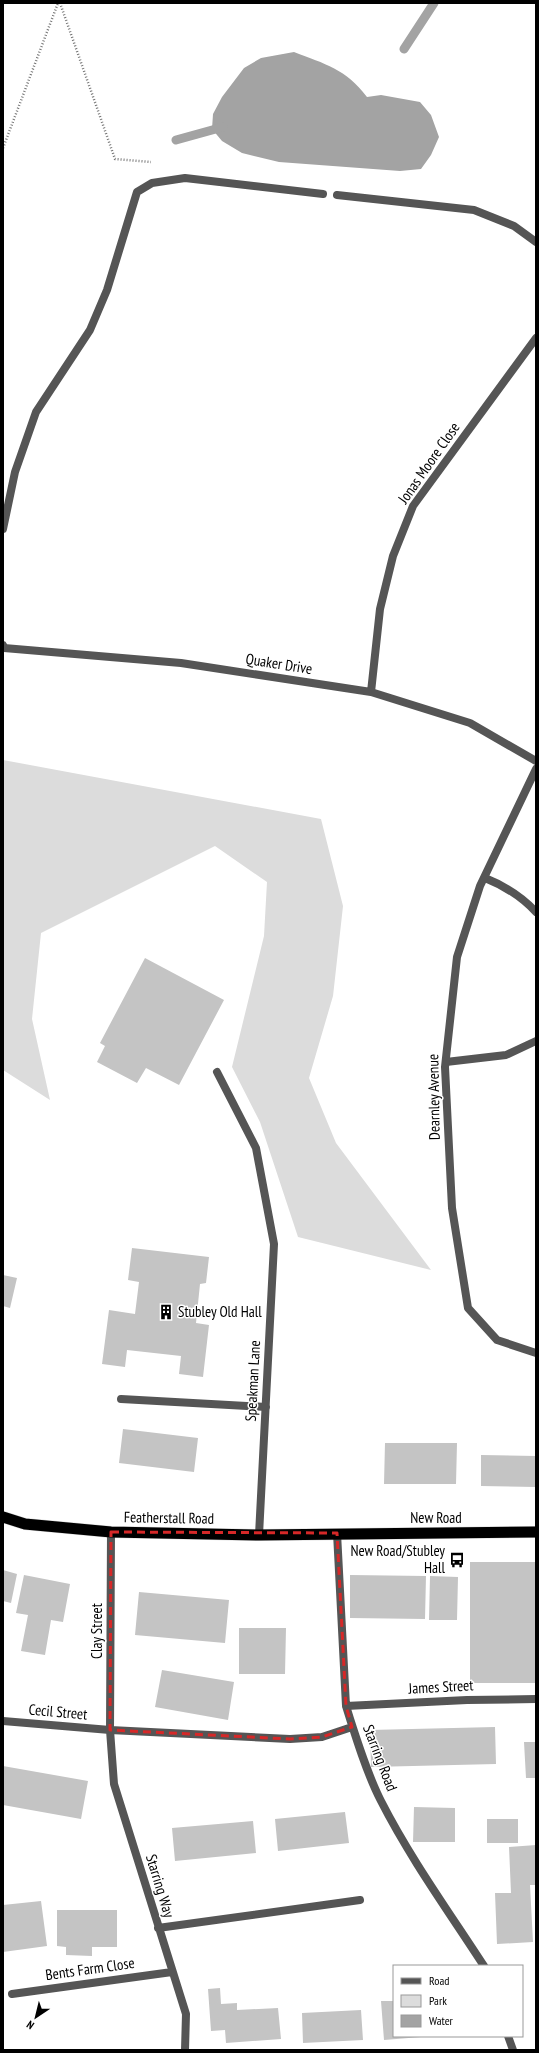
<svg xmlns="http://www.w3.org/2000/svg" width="539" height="2053" viewBox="0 0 539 2053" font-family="'PT Sans Narrow',sans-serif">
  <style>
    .green { fill: #dcdcdc }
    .water { fill: #a3a3a3 }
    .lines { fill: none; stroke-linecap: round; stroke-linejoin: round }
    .stream { stroke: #a3a3a3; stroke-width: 9 }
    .building { fill: #c4c4c4 }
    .trunk-casing { stroke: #dbdbdb; stroke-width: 12 }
    .path { stroke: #777; stroke-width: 2.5; stroke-dasharray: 1 2; stroke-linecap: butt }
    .service { stroke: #555; stroke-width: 8 }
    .minor { stroke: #555; stroke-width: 8 }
    .trunk { stroke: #000; stroke-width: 11 }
    .marked { fill: none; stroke: #d62828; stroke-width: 3; stroke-dasharray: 8 5; stroke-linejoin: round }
    .labels { text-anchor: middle; stroke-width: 3; stroke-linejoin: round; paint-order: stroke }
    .street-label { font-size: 15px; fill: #000; stroke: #fff }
    .poi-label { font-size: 15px; fill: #000; stroke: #fff; text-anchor: start }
  </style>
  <rect width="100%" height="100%" fill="#fff"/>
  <path class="green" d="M3,760L321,819L343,906L333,996L309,1078L336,1143L431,1270L298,1237L260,1122L232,1067L264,936L267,882L215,846L41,933L32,1019L50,1100L3,1070Z"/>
  <path class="water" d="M294,52C325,64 346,69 367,97L381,95L420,102L431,115L439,137L431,155L421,169L400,171L279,162L242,153L222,141L212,129L213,114L222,97L244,68L261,58Z"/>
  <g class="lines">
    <path class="stream" d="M404,49L434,3
      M176,140L223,127"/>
  </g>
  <path class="building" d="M145,958L224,1000L179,1085L146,1068L137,1083L97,1062L105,1046L100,1043Z
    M132,1248L209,1257L206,1283L200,1284L196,1323L209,1325L203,1377L179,1374L181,1356L127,1350L125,1367L102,1364L109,1310L135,1314L139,1282L128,1280Z
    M3,1275L17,1278L10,1308L3,1306Z
    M123,1429L198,1438L194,1472L119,1463Z
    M385,1443H457L456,1484H384Z
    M481,1455L536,1456V1487L481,1486Z
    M470,1562H536V1683H470Z
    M3,1570L17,1574L11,1603L3,1601Z
    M24,1575L70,1584L63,1622L51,1620L45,1655L21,1651L28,1615L16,1613Z
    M350,1575L426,1576L425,1619L350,1618Z
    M430,1576L458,1577L457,1620H429Z
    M139,1592L229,1600L225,1643L135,1635Z
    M239,1628H286L285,1674H239Z
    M162,1670L234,1682L228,1720L155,1707Z
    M495,1727L496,1764L371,1767L370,1730Z
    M524,1742H536V1778H526Z
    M3,1766L88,1781L81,1819L3,1805Z
    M414,1807L455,1808V1842H413Z
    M345,1812L349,1843L278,1851L275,1819Z
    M487,1819H518V1843H487Z
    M253,1821L256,1853L175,1861L172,1828Z
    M536,1845V1885H530L533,1942L497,1944L495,1893H511L509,1847Z
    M41,1901L47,1946L3,1952V1905Z
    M57,1910H117V1947H92V1956L66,1955V1947L57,1946Z
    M220,1988L221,2004L237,2003V2010L278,2008L281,2039L226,2043L225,2030L211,2031L208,1989Z
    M381,2001H394V2036L421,2037L384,2040Z
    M361,2010L363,2040L303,2043L302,2013Z"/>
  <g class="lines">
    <g class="trunk-casing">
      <path id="trunk" d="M3,1517L25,1524L111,1532L259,1535L536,1532"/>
    </g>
    <path class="path" d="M60,3L115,159L151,162
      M3,148L58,3"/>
    <path class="service" d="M485,878C505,886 521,896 536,912
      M446,1062L506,1055L536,1041
      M217,1072L256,1148L274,1244L259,1535
      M121,1399L266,1407"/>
    <path class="minor" d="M337,195L474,210L514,226L536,242
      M3,529L15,472L36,412L90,330L107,290L137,192L152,183L185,178L323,194
      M3,645L4,648L181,663L371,692L470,723L536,761
      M371,692L380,609L393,556L413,506L536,338
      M536,769L480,886L457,957L445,1067L452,1208L468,1308L497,1340L536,1353
      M111,1532L110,1730L114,1784L186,2014L185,2050
      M337,1533L346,1706C355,1735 367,1774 381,1801C410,1858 449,1912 484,1966
      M346,1706L467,1700L536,1699
      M3,1721L110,1730L290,1739L322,1737L352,1727
      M158,1928L360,1900
      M12,1994L172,1972
      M508,2036L513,2050"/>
    <use href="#trunk" class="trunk"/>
  </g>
  <path class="marked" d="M111,1532L337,1533L346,1706L352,1727L322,1737L290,1739L110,1730Z"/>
  <defs>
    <g id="building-bare" transform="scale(1.2)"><path d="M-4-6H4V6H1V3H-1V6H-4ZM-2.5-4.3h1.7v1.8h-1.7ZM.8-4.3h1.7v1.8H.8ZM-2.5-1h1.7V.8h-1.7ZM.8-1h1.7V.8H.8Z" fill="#000" stroke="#fff" stroke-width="2.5" paint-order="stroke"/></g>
    <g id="bus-bare" transform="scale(1.2)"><path d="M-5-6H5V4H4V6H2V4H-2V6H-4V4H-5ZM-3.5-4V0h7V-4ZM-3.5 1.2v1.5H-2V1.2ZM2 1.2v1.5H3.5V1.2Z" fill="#000" stroke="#fff" stroke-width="2.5" paint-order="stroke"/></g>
  </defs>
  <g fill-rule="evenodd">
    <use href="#building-bare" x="166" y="1312"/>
    <use href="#bus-bare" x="457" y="1560"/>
  </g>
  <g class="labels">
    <g class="street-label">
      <text transform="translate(429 463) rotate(-55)" y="5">Jonas Moore Close</text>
      <text transform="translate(279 664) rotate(9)" y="5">Quaker Drive</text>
      <text transform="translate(434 1097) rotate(-91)" y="5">Dearnley Avenue</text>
      <text transform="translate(253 1381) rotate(-87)" y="5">Speakman Lane</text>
      <text transform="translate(169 1518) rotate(1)" y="5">Featherstall Road</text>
      <text x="436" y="1523">New Road</text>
      <text transform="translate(97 1631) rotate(-90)" y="5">Clay Street</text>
      <text transform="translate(441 1687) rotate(-3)" y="5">James Street</text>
      <text transform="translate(58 1712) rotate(5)" y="5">Cecil Street</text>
      <text transform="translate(380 1758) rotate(69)" y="5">Starring Road</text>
      <text transform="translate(160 1886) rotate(73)" y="5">Starring Way</text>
      <text transform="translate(90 1969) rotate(-8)" y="5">Bents Farm Close</text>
    </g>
    <g class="poi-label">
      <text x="178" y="1317">Stubley Old Hall</text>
      <text x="445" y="1556" text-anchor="end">New Road/Stubley<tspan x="445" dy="17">Hall</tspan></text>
    </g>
  </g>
  <rect width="539" height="2053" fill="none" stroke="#000000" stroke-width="8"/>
  <rect x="393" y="1965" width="130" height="72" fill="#ffffff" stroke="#999999"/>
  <rect x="401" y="1978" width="20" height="6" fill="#555555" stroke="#999999"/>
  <text x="429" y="1985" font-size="12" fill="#000000">Road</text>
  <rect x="401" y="1995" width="20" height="12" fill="#dcdcdc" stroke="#999999"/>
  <text x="429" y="2005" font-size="12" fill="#000000">Park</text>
  <rect x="401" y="2015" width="20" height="12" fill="#a3a3a3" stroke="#999999"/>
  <text x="429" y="2025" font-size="12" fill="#000000">Water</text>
  <g transform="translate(36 2017) rotate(215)" stroke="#ffffff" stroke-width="3" paint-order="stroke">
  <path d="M0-3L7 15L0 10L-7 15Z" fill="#000000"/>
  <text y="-6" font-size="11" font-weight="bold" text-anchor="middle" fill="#000000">N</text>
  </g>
</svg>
